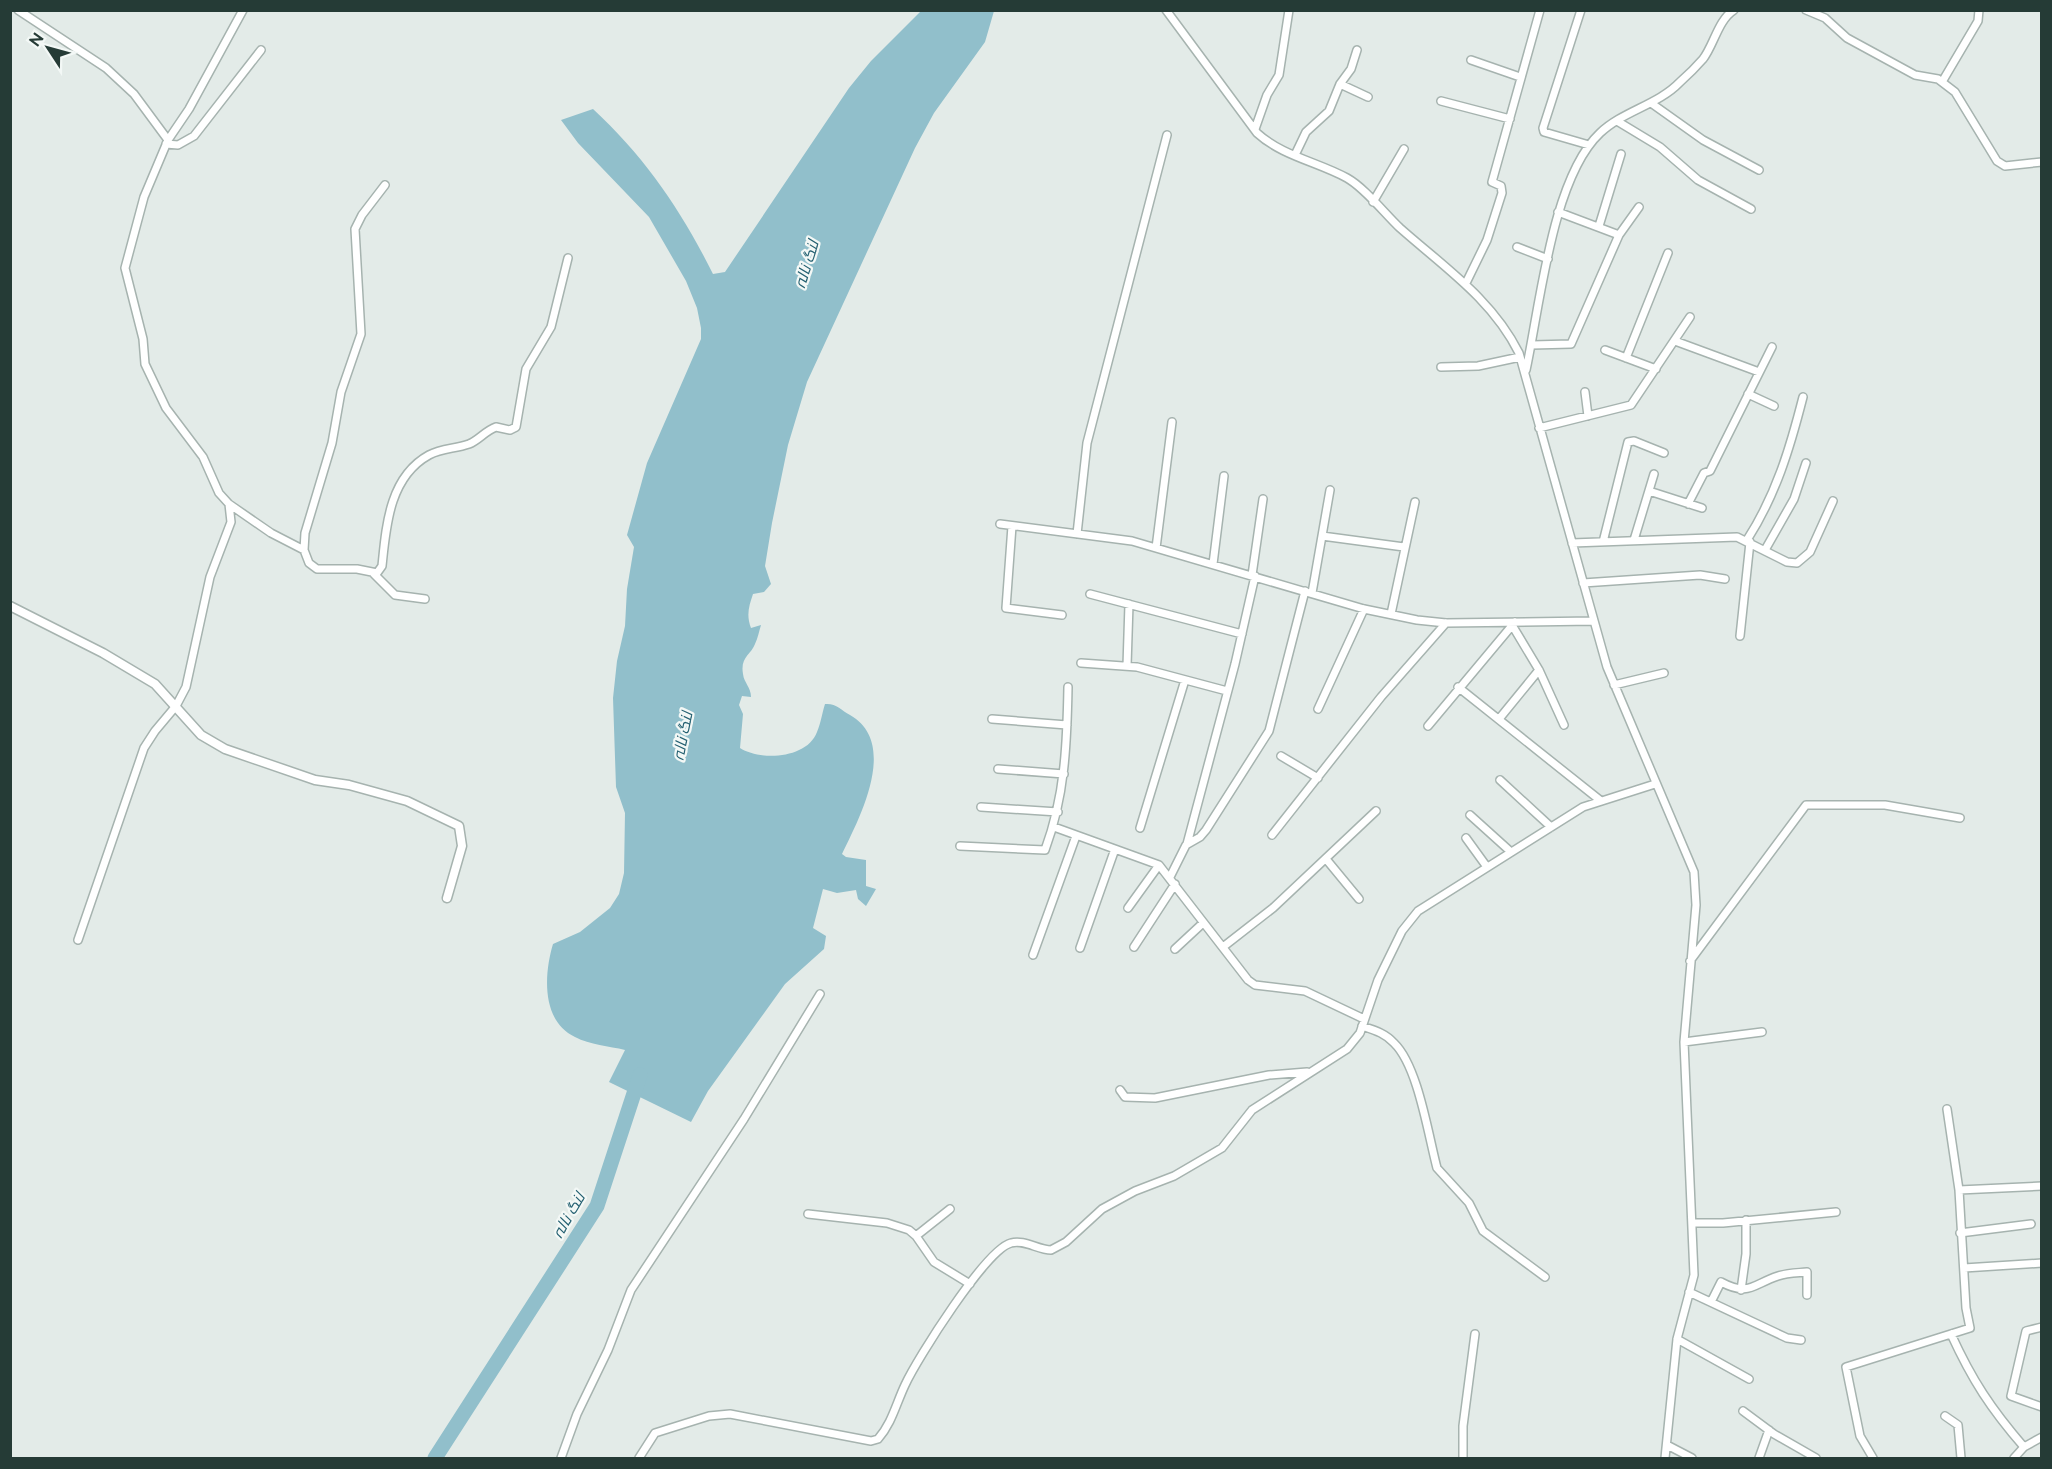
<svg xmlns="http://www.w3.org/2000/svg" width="2052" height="1469" viewBox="0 0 2052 1469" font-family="Raleway,Cairo,sans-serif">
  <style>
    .water { fill: #91bfcb }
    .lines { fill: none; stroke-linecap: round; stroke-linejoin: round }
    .river { stroke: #91bfcb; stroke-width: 15 }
    .minor-casing { stroke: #a6b3af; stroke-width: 10 }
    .tertiary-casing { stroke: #a6b3af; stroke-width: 11 }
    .minor { stroke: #fff; stroke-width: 7 }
    .tertiary { stroke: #fff; stroke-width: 8 }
    .labels { text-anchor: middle; stroke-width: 4.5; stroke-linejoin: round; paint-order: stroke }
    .water-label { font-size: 16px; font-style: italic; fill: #246071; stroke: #f3f8f6 }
  </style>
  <rect width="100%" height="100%" fill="#e3ebe8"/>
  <path class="water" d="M921,11H994L985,42L934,113L915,148L807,382L788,445L772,523L765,566L771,584L764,592L753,594C749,606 746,615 751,628L761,625C759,631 758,638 755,644C751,655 740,657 743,674C744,683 751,687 751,697L742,696L739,705L743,714L740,748C760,761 807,759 817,732C821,723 822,713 825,704C836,703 841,710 850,715C899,743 860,817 842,854L846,857L866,860V886L876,889L866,906L858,899L856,890L837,893L823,889L813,928L826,936L824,949L785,984L708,1091L691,1122L609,1082L625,1050C609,1046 590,1045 575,1037C541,1021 544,974 553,944L580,932L610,908L619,894L624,873L625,813L616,787L613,698L617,661L625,626L627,589L634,547L627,535L647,463L701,339V328L697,308L686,281L649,217L578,143L561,120L593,109C645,157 681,210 713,274L725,272L849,88L871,61Z"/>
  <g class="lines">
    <path class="river" d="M435,1458L597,1206L640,1075"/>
    <g class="minor-casing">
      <path id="minor" d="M18,10L106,68L134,94L168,140
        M1166,10L1257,133C1282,156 1318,162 1347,178C1365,188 1385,214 1400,228C1444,267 1492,299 1519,353L1607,667L1694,872L1696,905L1684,1042L1694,1275L1677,1339L1665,1458
        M1581,10L1543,128L1544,132L1589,145
        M1806,10L1825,18L1847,38L1915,75L1938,79L1955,92L1997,161L2005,166L2042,162
        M1471,60L1520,77
        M1942,82L1978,21L1979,10
        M1340,84L1368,97
        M1441,101L1510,119
        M1651,103L1703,140L1759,170
        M1617,121L1660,147L1698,180L1751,209
        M1255,129L1267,95L1279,75L1289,10
        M166,144L178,145L194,136L261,50
        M1295,155L1306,132L1329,111L1340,84L1351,69L1357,50
        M385,185L362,215L355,229L361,334L341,392L332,443L305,533L304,550L309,563L317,569H357L377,573L382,566C386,527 389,477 429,455C442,448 455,449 469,444C479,440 485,431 496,427L510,430L516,427L526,369L551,327L568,258
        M1373,202L1404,149
        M1558,212L1619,235
        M1599,226L1621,154
        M1517,247L1548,259
        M1466,283L1487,240L1502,193L1501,186L1492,182L1540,10
        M1675,341L1759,372
        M1532,345L1571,344L1619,235L1639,207
        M1605,350L1656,369
        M1626,358L1668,253
        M1441,367L1478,366L1520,357
        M1526,370C1540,306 1552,178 1600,133C1623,111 1658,105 1680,82C1688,75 1696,67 1703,59C1714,45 1718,20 1734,10
        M1585,392L1588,416
        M1748,394L1774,406
        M1539,428L1631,405L1690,317
        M1649,491L1702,508
        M229,504L271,533L304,550
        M1688,504L1704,473L1710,471L1772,347
        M1000,524L1132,541L1364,609L1417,620L1446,623L1594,621
        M1012,526L1006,608L1062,615
        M1077,534L1087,443L1167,135
        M1322,536L1404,547
        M1634,540L1654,474
        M1747,540C1776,495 1790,448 1803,397
        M1603,542L1628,442L1634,441L1664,453
        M1572,543L1737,537L1787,562L1797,563L1810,552L1833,501
        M1156,548L1172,422
        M1765,550L1794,499L1806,463
        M1213,564L1224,476
        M374,574L395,595L425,599
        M1252,575L1263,499
        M1583,583L1700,575L1725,579
        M1312,593L1330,490
        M1090,594L1242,634
        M1391,614L1415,502
        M1512,625L1539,670L1564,725
        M1740,636L1750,542
        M1081,663L1137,667L1227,691
        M1127,666L1129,604
        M1614,685L1664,673
        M1458,687L1601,801
        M1318,709L1364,609
        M992,719L1067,725
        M1499,719L1539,670
        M1428,726L1515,622
        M1281,756L1318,778
        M998,769L1064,774
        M1500,780L1551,827
        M981,807L1058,812
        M1470,815L1511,852
        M1054,827L1159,865L1248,980L1255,985L1305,991L1364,1019
        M1140,828L1185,680
        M1272,835L1381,697L1446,623
        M1466,838L1487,867
        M1187,844L1235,664L1255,576
        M960,846L1045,850C1065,796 1067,743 1068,687
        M1326,859L1359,899
        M1170,877L1186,845L1200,837L1206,830L1269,731L1305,591
        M1128,908L1159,865
        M78,940L144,748L155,731L176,706L186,687L210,577L231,522L229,504L219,493L203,457L166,408L145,364L143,339L125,268L144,197L168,140L189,109L243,10
        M1134,947L1175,884
        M1223,947L1273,908L1376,811
        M1080,948L1115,849
        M1175,949L1203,923
        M1033,955L1076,836
        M1690,961L1806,805H1885L1960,818
        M1362,1026C1374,1030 1385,1033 1394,1043C1418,1066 1428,1134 1437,1168L1469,1203L1483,1231L1545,1277
        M1684,1042L1762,1032
        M1120,1090L1125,1097L1155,1098L1269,1075L1307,1072
        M1959,1190L2042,1186
        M808,1214L887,1223L909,1230L916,1236L934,1262L970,1284
        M1694,1223H1723L1836,1212
        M1960,1233L2031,1224
        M916,1236L950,1209
        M1964,1268L2042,1263
        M1741,1290L1746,1254V1220
        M1689,1292L1787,1338L1801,1340
        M1711,1302L1721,1282C1749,1297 1753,1284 1778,1276C1787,1273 1797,1273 1807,1272V1295
        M2042,1327L2026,1331L2011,1396L2042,1407
        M1951,1334C1972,1380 1991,1409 2024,1447L2042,1437
        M1677,1339L1749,1379
        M1743,1411L1774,1434L1816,1458
        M1945,1416L1958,1425L1961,1458
        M1667,1445L1692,1458
        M561,1458L577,1414L608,1350L631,1290L744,1119L820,994
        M639,1458L655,1433L709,1416L730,1414L871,1441L878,1439C892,1423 896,1404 905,1385C917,1359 986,1249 1011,1243C1024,1239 1038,1250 1051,1250L1066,1242L1102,1209L1135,1191L1174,1176L1222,1148L1252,1110L1347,1049L1360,1033L1378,980L1402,931L1418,911L1583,807L1655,784
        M1463,1458V1426L1475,1334
        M1759,1458L1769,1430
        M1873,1458L1860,1436L1846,1367L1970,1328L1966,1308L1959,1190L1947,1109
        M2014,1458L2024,1447"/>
    </g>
    <g class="tertiary-casing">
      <path id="tertiary" d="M10,606L103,653L155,684L201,735L225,749L315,780L349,785L407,801L459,826L462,846L447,898"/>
    </g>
    <use href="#minor" class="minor"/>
    <use href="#tertiary" class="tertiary"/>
  </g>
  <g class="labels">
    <g class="water-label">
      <text transform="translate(806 264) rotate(-73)" y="6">لنگ نالہ</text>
      <text transform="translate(682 736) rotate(-79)" y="6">لنگ نالہ</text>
      <text transform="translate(568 1215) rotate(-60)" y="6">لنگ نالہ</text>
    </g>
  </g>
  <rect width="2052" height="1469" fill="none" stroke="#253b36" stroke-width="24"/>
  <g transform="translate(48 48) rotate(306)" stroke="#f3f8f6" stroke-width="4.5" paint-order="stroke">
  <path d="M0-4.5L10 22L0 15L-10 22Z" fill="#253b36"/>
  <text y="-9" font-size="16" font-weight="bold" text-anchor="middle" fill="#253b36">N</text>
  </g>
</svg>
